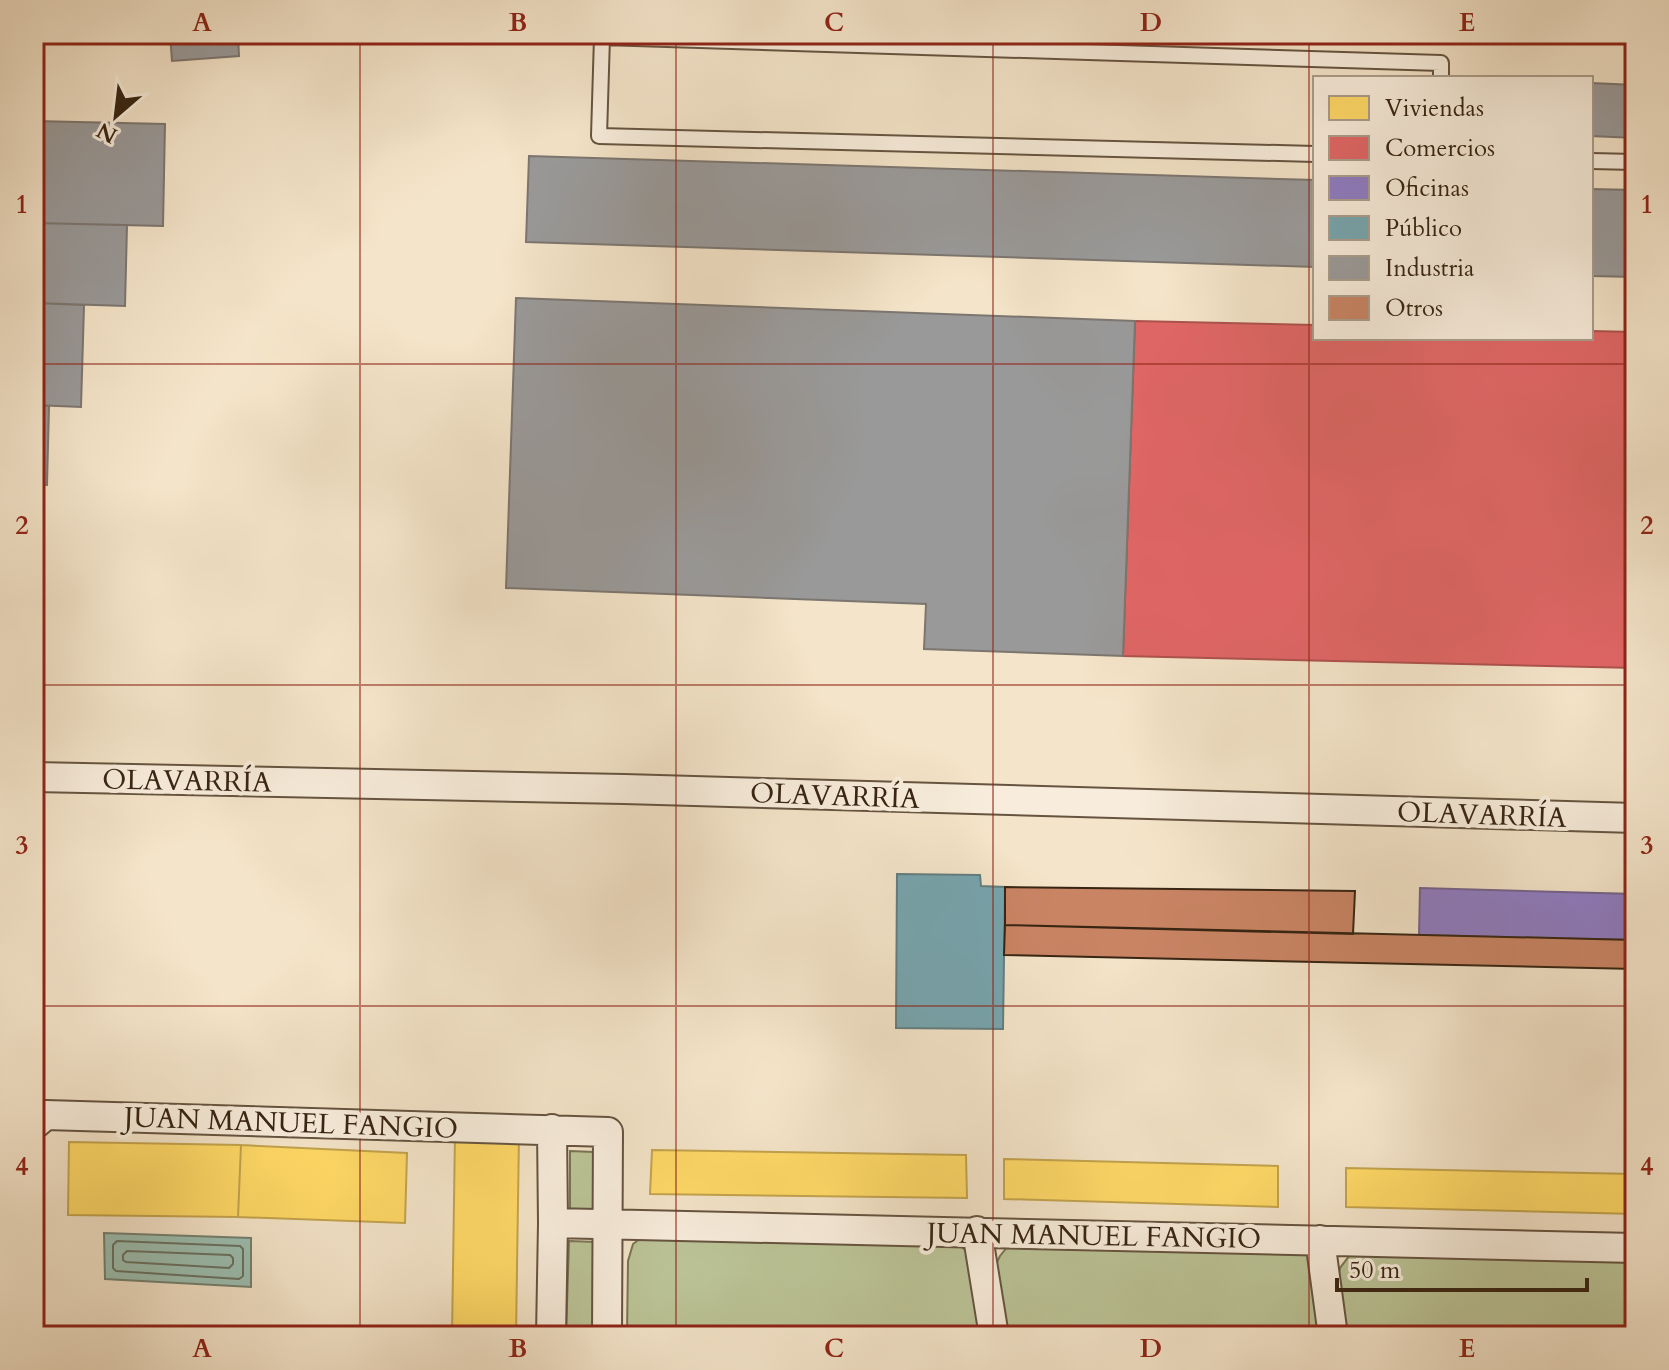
<svg xmlns="http://www.w3.org/2000/svg" width="1669" height="1370" viewBox="0 0 1669 1370" font-family="Cardo,serif">
  <style>
    .green { fill: #bbc497; stroke: #797454; stroke-width: 2 }
    .water { fill: #9cbfb1; stroke: #748171; stroke-width: 2 }
    .homes { fill: #ffd966; stroke: #c3a34d; stroke-width: 2 }
    .shops { fill: #e06666; stroke: #ad524d; stroke-width: 2 }
    .offices { fill: #8e7cc3; stroke: #74628e; stroke-width: 2 }
    .public { fill: #76a5af; stroke: #637e80; stroke-width: 2 }
    .industry { fill: #999; stroke: #7c7670; stroke-width: 2 }
    .lines { fill: none; stroke-linecap: round; stroke-linejoin: round }
    .shore { stroke: #6a7262; stroke-width: 2 }
    .building { fill: #c98464; stroke: #372412; stroke-width: 2 }
    .service-casing { stroke: #665440; stroke-width: 18 }
    .minor-casing { stroke: #665440; stroke-width: 32 }
    .service { stroke: #f8eddc; stroke-width: 14 }
    .minor { stroke: #f8eddc; stroke-width: 28 }
    .grid { fill: none; stroke: #8f2418; stroke-width: 2; stroke-opacity: 0.55 }
    .labels { text-anchor: middle; stroke-width: 8; stroke-linejoin: round; paint-order: stroke }
    .street-label { font-size: 28px; fill: #372412; stroke: #f8eddc }
    .neatline { fill: none; stroke: #8f2418; stroke-width: 3 }
    .grid-label { font-size: 26px; text-anchor: middle; font-weight: bold; fill: #8f2418 }
  </style>
  <rect width="100%" height="100%" fill="#f4e4c9"/>
  <filter id="stains"><feTurbulence type="fractalNoise" baseFrequency=".0025" numOctaves="4"/><feColorMatrix values="0 0 0 0 .2 0 0 0 0 .09 0 0 0 0 .02 0 0 0 .5 -.17"/></filter>
  <radialGradient id="worn" r=".72"><stop offset=".6" stop-color="#630" stop-opacity="0"/><stop offset="1" stop-color="#630" stop-opacity=".3"/></radialGradient>
  <path class="green" d="M570,1151L594,1152V1213L570,1212Z
    M641,1238L956,1243L972,1255L987,1336H627L628,1261L633,1244Z
    M569,1241L597,1242L594,1336H566Z
    M1008,1246L1299,1250L1311,1258L1329,1336H1004L995,1266L1000,1256Z
    M1353,1251L1635,1259V1336H1348L1338,1279L1340,1268Z"/>
  <path class="water" d="M104,1233L251,1238V1287L105,1279Z"/>
  <path class="homes" d="M455,1134L519,1135L516,1336H452Z
    M69,1142L241,1145L238,1217L68,1215Z
    M241,1145L407,1153L405,1223L238,1217Z
    M652,1150L966,1155L967,1198L650,1194Z
    M1004,1159L1278,1166V1207L1004,1199Z
    M1346,1168L1635,1174V1214L1346,1207Z"/>
  <path class="shops" d="M1135,321L1315,325V338H1591V331L1635,332V668L1123,656Z"/>
  <path class="offices" d="M1420,888L1635,894V940L1419,935Z"/>
  <path class="public" d="M897,874L980,875L981,886L1005,887L1003,1029L896,1028Z"/>
  <path class="industry" d="M170,34H238L239,56L172,61Z
    M1591,83L1635,85V138L1591,136Z
    M34,121L165,124L163,226L34,223Z
    M529,156L1315,180V267L526,242Z
    M1591,189L1635,190V277L1591,276Z
    M34,223L127,225L125,306L34,303Z
    M516,298L1135,321L1123,656L924,649L926,604L506,588Z
    M34,303L84,305L81,407L34,405Z
    M34,405L49,406L47,485L34,484Z"/>
  <g class="lines">
    <path class="shore" d="M117,1241L240,1246L243,1249V1276L239,1279L116,1271L113,1268V1245Z
      M127,1251L230,1255L233,1258V1264L229,1268L126,1262L123,1260V1255Z"/>
  </g>
  <path class="building" d="M1005,887L1355,891L1353,934L1005,925Z
    M1005,925L1635,940V969L1004,955Z"/>
  <g class="lines">
    <g class="service-casing">
      <path id="service" d="M1315,154L599,136L602,37L1441,63V78
        M1591,161L1635,162"/>
    </g>
    <g class="minor-casing">
      <path id="minor" d="M34,777L624,789L1635,818
        M34,1125L46,1115L608,1132L607,1336
        M553,1223L1635,1248
        M977,1231L994,1336
        M1320,1240L1333,1336
        M551,1336L553,1223L552,1129"/>
    </g>
    <use href="#service" class="service"/>
    <use href="#minor" class="minor"/>
  </g>
  <path class="grid" d="M360,34V1336M676,34V1336M993,34V1336M1309,34V1336M34,364H1635M34,685H1635M34,1006H1635"/>
  <g class="labels">
    <g class="street-label">
      <text transform="translate(187 780) rotate(1)" y="10">OLAVARRÍA</text>
      <text transform="translate(835 795) rotate(2)" y="10">OLAVARRÍA</text>
      <text transform="translate(1482 814) rotate(2)" y="10">OLAVARRÍA</text>
      <text transform="translate(291 1122) rotate(2)" y="10">JUAN MANUEL FANGIO</text>
      <text transform="translate(1094 1235) rotate(1)" y="10">JUAN MANUEL FANGIO</text>
    </g>
  </g>
  <rect width="1669" height="1370" fill="none" stroke="#f4e4c9" stroke-width="88"/>
  <rect x="1313" y="76" width="280" height="264" fill="#f8eddc" stroke="#ab9d8b" stroke-width="2"/>
  <rect x="1329" y="96" width="40" height="24" fill="#ffd966" stroke="#ab9d8b" stroke-width="2"/>
  <text x="1385" y="116" font-size="24" fill="#372412">Viviendas</text>
  <rect x="1329" y="136" width="40" height="24" fill="#e06666" stroke="#ab9d8b" stroke-width="2"/>
  <text x="1385" y="156" font-size="24" fill="#372412">Comercios</text>
  <rect x="1329" y="176" width="40" height="24" fill="#8e7cc3" stroke="#ab9d8b" stroke-width="2"/>
  <text x="1385" y="196" font-size="24" fill="#372412">Oficinas</text>
  <rect x="1329" y="216" width="40" height="24" fill="#76a5af" stroke="#ab9d8b" stroke-width="2"/>
  <text x="1385" y="236" font-size="24" fill="#372412">Público</text>
  <rect x="1329" y="256" width="40" height="24" fill="#999999" stroke="#ab9d8b" stroke-width="2"/>
  <text x="1385" y="276" font-size="24" fill="#372412">Industria</text>
  <rect x="1329" y="296" width="40" height="24" fill="#c98464" stroke="#ab9d8b" stroke-width="2"/>
  <text x="1385" y="316" font-size="24" fill="#372412">Otros</text>
  <g transform="translate(116 116) rotate(208)" stroke="#f8eddc" stroke-width="6" paint-order="stroke">
  <path d="M0-6L14 30L0 20L-14 30Z" fill="#372412"/>
  <text y="-12" font-size="22" font-weight="bold" text-anchor="middle" fill="#372412">N</text>
  </g>
  <path d="M1337 1278v12h250v-12" fill="none" stroke="#372412" stroke-width="4"/>
  <text x="1349" y="1278" font-size="24" fill="#372412" stroke="#f8eddc" stroke-width="6" paint-order="stroke">50 m</text>
  <rect x="44" y="44" width="1581" height="1282" class="neatline"/>
  <g class="grid-label">
    <text x="202" y="31">A</text>
    <text x="518" y="31">B</text>
    <text x="834" y="31">C</text>
    <text x="1151" y="31">D</text>
    <text x="1467" y="31">E</text>
    <text x="22" y="213">1</text>
    <text x="1647" y="213">1</text>
    <text x="22" y="534">2</text>
    <text x="1647" y="534">2</text>
    <text x="22" y="854">3</text>
    <text x="1647" y="854">3</text>
    <text x="22" y="1175">4</text>
    <text x="1647" y="1175">4</text>
    <text x="202" y="1357">A</text>
    <text x="518" y="1357">B</text>
    <text x="834" y="1357">C</text>
    <text x="1151" y="1357">D</text>
    <text x="1467" y="1357">E</text>
  </g>
  <rect width="100%" height="100%" filter="url(#stains)"/>
  <rect width="100%" height="100%" fill="url(#worn)"/>
</svg>
